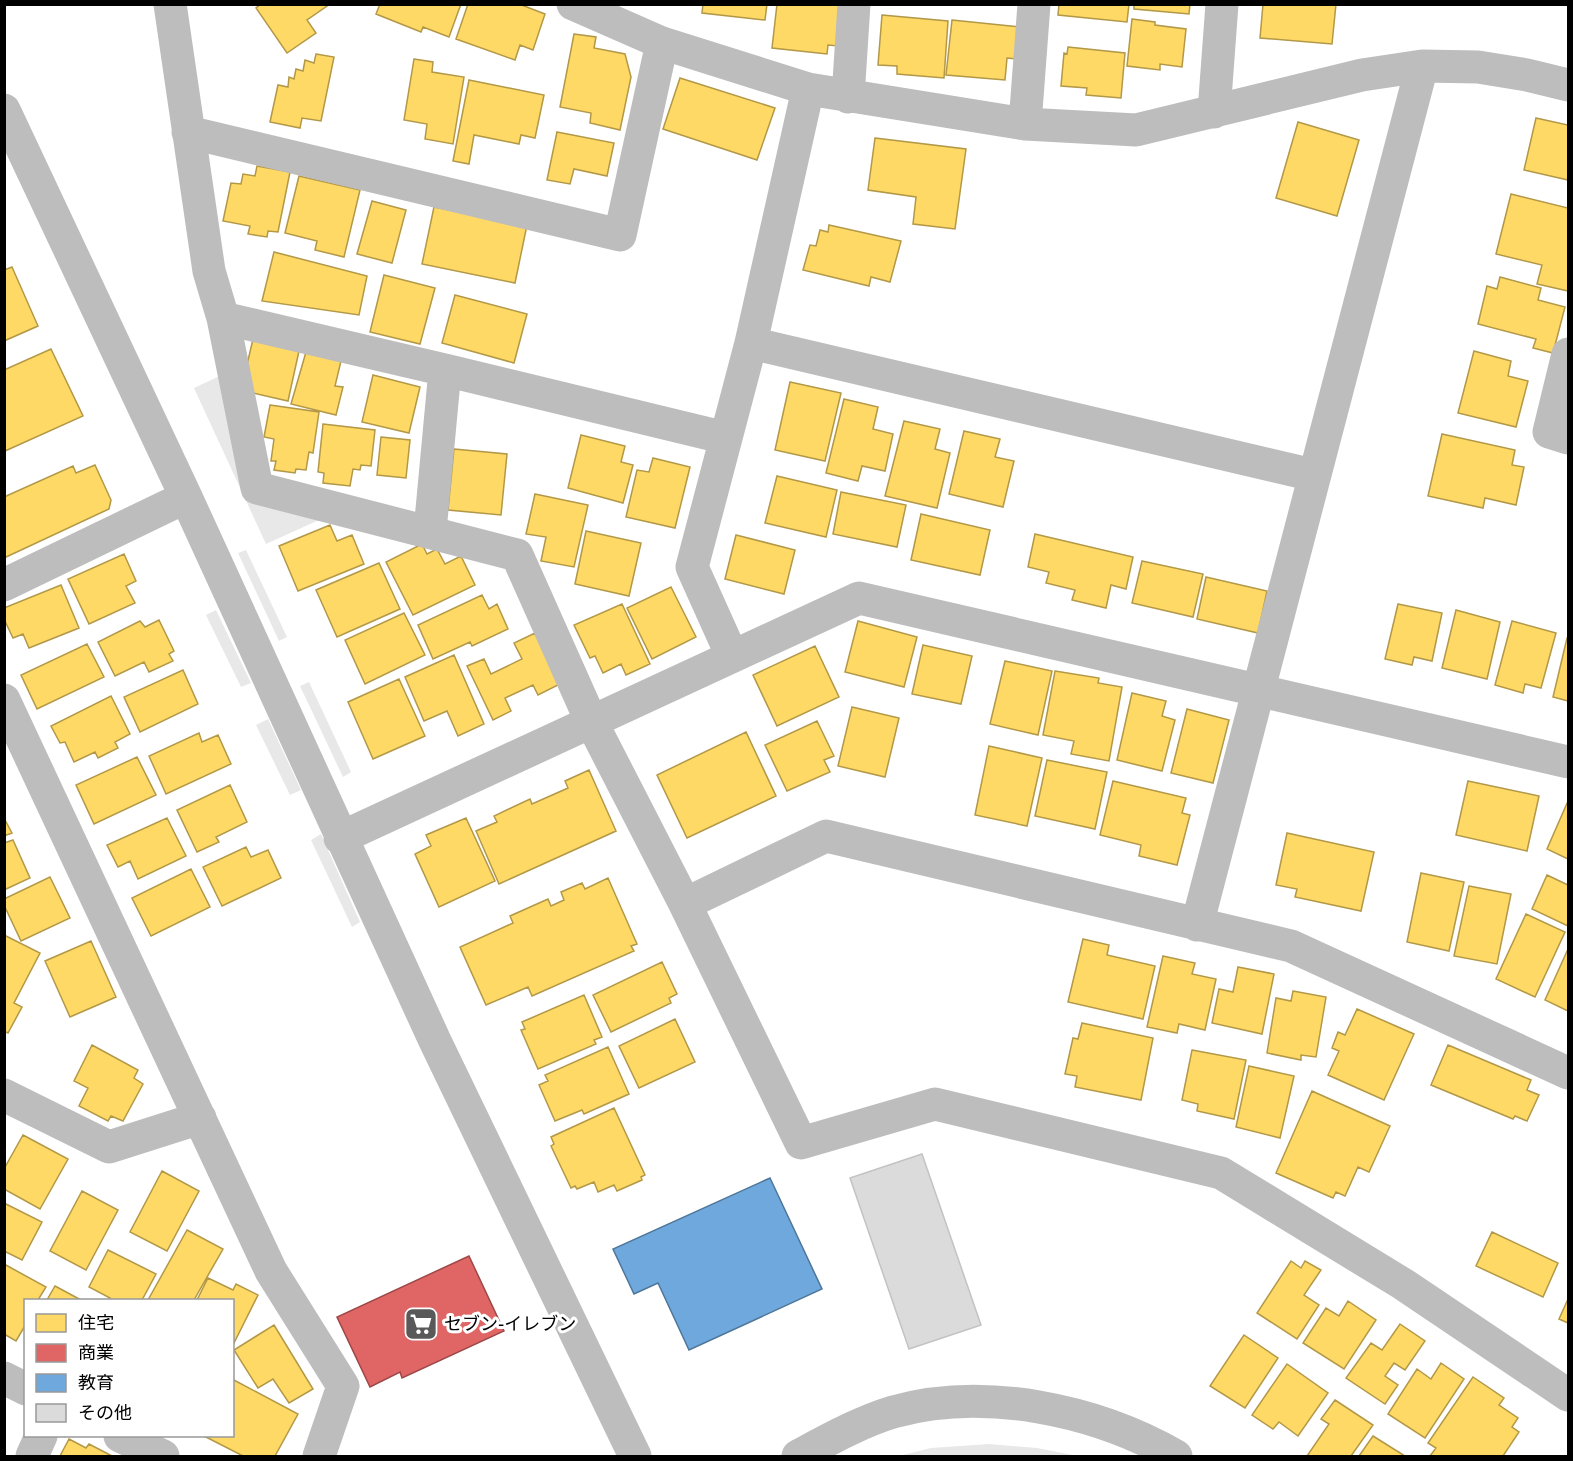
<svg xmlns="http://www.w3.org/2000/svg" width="1573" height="1461" viewBox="0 0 1573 1461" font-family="Signika,'Noto Sans JP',sans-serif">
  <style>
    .green { fill: #e8e8e8 }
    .homes { fill: #ffd966; stroke: #b29847; stroke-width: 1.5 }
    .shops { fill: #e06666; stroke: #9d4747; stroke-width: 1.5 }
    .schools { fill: #6fa8dc; stroke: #4e769a; stroke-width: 1.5 }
    .building { fill: #dbdbdb; stroke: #c3c3c3; stroke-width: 1.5 }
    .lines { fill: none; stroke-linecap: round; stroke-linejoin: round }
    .minor { stroke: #bdbdbd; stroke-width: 33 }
    .labels { text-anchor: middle; stroke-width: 6; stroke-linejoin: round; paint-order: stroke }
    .poi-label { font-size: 18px; fill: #000; stroke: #fff; text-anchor: start }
  </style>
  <rect width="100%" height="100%" fill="#fff"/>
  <path class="green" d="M226,373L250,497L330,515L266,544L194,388Z
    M246,550L287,637L279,641L238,553Z
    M216,610L251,683L241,687L206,615Z
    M309,682L351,772L343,777L300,686Z
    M268,719L301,790L290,795L256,725Z
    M321,834L360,922L352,927L311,840Z
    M989,1444L1037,1448L1078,1456H899L931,1448Z"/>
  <path class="homes" d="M261,4H330L307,20L316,33L287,53L256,8Z
    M380,4H461L449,37L423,27L421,32L376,14Z
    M468,4H519L545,14L533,50L520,45L515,60L456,39Z
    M703,4H767L765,20L702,13Z
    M777,4L843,5L838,46L828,45L827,54L772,48Z
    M1059,4H1129L1127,22L1058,15Z
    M1134,4H1190L1189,14L1134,9Z
    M1263,4H1336L1332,44L1260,38Z
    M882,15L948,21L944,78L897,74V66L878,65Z
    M1132,19L1155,22V25L1186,29L1182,67L1160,64V70L1127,66Z
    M952,20L1020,27L1017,59L1007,58L1005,80L946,75Z
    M574,34L596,37L594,48L625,54L631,77L620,130L590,123L591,113L560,107Z
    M1068,47L1125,53L1121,98L1086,95L1087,88L1061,86L1064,53L1067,54Z
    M316,54L334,57L321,121L302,118L300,128L270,122L278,85L288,87L289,77L294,79L296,69L303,71L305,60L314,63Z
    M414,59L433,62L432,72L464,77L453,144L425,139L427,124L404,120Z
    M680,78L775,108L757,160L663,129Z
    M469,80L544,95L535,138L521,135L519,144L474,135L469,164L453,161Z
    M1536,118L1568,125V180L1524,170Z
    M1298,122L1359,140L1337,216L1276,198Z
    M557,132L614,143L607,176L574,169L570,184L547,180Z
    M875,138L966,149L955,229L913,224L916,197L868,190Z
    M257,166L290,172L278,232L268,231L267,237L248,234L250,226L223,221L231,183L241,184L243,174L255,176Z
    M299,176L360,190L344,257L315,250L317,241L285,233Z
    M1511,194L1568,208V291L1537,284L1542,265L1496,254Z
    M372,201L406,210L392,263L357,254Z
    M434,207L527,225L515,283L422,264Z
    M829,225L901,241L890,282L871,277L869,286L803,270L810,245L816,246L820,230L828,232Z
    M274,252L367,276L359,315L262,301Z
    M12,267L38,326L4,341V270Z
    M384,275L435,288L420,344L370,332Z
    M1500,277L1541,288L1538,300L1565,307L1553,353L1533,348L1536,339L1478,324L1487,286L1497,289Z
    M455,295L527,314L514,363L442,343Z
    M253,339L299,351L288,401L253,393L246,369Z
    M51,349L83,416L5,451L4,370Z
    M1474,351L1511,361L1508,376L1528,381L1516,427L1458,413Z
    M306,352L341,361L335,386L343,387L336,415L291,404Z
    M373,375L420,387L409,433L362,422Z
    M790,382L841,393L825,461L775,450Z
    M844,399L878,407L873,429L893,434L885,471L862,466L858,481L826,473Z
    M270,405L319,412L313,453L309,452L306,470L296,469L295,473L274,470L276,461H271L274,439L264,437Z
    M904,421L940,429L935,449L950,453L937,508L885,496Z
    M323,424L375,430L371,466L361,465L360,470L353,469L350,486L323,483L324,473L318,472Z
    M964,431L1000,439L995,457L1014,461L1003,507L949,494Z
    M1442,434L1515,450L1512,465L1524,467L1516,505L1485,498L1483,508L1428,496Z
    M581,435L625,446L621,462L633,465L623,503L568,488Z
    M381,437L410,440L406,478L377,475Z
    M454,449L507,454L501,515L448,510Z
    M653,458L690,467L675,528L626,517L637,470L649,472Z
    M95,465L111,500L109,509L4,558V497L73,466L76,473Z
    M777,476L837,490L826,537L765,523Z
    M841,492L906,505L897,547L833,534Z
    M535,494L588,505L574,567L541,561L546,537L526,534Z
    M921,514L990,530L980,575L911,560Z
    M330,525L337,541L352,535L364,564L298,591L279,546Z
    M586,531L641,543L629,596L575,584Z
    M1035,534L1133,557L1126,589L1111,585L1106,608L1072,600L1075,590L1046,583L1049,572L1028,567Z
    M736,535L795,550L784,594L725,579Z
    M422,544L427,554L437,549L445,564L461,556L475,585L413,615L386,562Z
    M124,554L136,581L126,586L135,603L89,624L68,579Z
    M1142,561L1203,574L1193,617L1132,603Z
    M379,563L400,609L337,637L316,590Z
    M1206,577L1267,591L1258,633L1197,619Z
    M61,585L79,628L29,648L23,634L13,638L4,619V608Z
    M671,587L696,637L652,659L627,608Z
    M482,595L489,609L497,604L508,629L472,646L470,642L433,659L418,625Z
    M622,604L650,664L626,675L621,664L603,673L595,656L590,658L574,625Z
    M1398,604L1442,613L1432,661L1414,657L1412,665L1385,659Z
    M1456,610L1500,622L1487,679L1442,668Z
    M404,613L425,655L365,684L345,640Z
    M159,620L174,651L169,654L173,661L149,672L144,662L115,676L98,642L140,621L145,627Z
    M858,621L917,637L904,687L845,672Z
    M1512,621L1556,633L1541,688L1525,684L1523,693L1495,685Z
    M535,633L560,684L538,695L533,685L505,698L511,711L493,720L467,666L484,659L491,674L522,659L514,643Z
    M1567,638H1568V701L1553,697Z
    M87,644L104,677L37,709L21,675Z
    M923,645L972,656L961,704L912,694Z
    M815,646L839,697L777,726L753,675Z
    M454,655L484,724L458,736L447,711L424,721L405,677Z
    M1005,661L1052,671L1038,735L990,724Z
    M183,670L198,704L140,732L124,697Z
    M1055,671L1099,678L1098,683L1122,687L1109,761L1071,754L1074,741L1043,735Z
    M399,679L425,736L373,759L348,702Z
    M1132,693L1166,701L1162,716L1175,720L1162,771L1117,760Z
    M111,696L130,734L115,742L118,748L98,758L95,752L74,762L65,742L60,743L51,726Z
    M852,707L899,718L885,777L838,766Z
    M1187,709L1229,720L1213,783L1171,773Z
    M817,721L834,756L824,760L830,772L787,791L765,745Z
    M746,732L776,796L687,838L657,775Z
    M199,733L202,742L218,735L231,764L166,794L149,756Z
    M989,746L1042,758L1027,826L975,815Z
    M137,757L156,795L94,824L76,785Z
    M1047,760L1107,772L1095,829L1035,816Z
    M589,770L616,831L499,884L476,831L497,822L494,816L530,799L532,804L568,788L565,781Z
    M1113,781L1186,798L1182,813L1190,815L1177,865L1139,856L1141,845L1100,835Z
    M1468,781L1539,796L1527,851L1456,835Z
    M230,785L247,822L216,837L219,842L197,852L177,810Z
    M1568,801V859L1547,849Z
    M4,818L12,833L4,836Z
    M167,818L186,856L138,879L130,861L118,867L107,845Z
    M466,818L495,881L439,907L415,854L431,846L426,835Z
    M1287,833L1374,852L1361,911L1295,897L1297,889L1276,885Z
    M13,840L30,878L4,890V843Z
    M246,847L251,857L268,850L281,878L222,906L203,867Z
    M191,869L210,907L151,936L132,898Z
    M1421,873L1464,882L1449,951L1407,942Z
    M1547,875L1568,885V926L1532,909Z
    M50,877L70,918L21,941L4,905V899Z
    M608,878L637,944L631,946L634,951L532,996L528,987L486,1005L460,947L513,923L510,916L548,899L551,906L564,900L561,892L582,883L585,889Z
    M1469,886L1511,894L1497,964L1454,956Z
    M1526,914L1565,932L1535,997L1496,979Z
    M4,935L40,953L14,1003L22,1007L8,1033L4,1031Z
    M1083,939L1109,945L1107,955L1155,966L1143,1019L1068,1002Z
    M91,941L116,997L70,1017L45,961Z
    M1568,949V1011L1545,1000Z
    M1163,956L1195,963L1192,974L1216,979L1205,1030L1179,1024L1177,1033L1147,1027Z
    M662,962L677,994L669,998L671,1003L611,1032L593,995Z
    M1238,967L1274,974L1262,1034L1212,1023L1219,989L1233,992Z
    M1293,991L1326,997L1316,1057L1301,1055V1060L1267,1053L1276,998L1291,1001Z
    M584,995L602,1037L594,1040L596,1044L538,1069L521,1030L525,1029L522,1022Z
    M1357,1009L1414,1034L1384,1100L1328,1075L1339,1051L1332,1048L1338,1032L1345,1035Z
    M675,1019L695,1062L639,1088L619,1046Z
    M1082,1023L1153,1038L1141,1100L1075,1087L1077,1076L1065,1074L1073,1038L1078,1039Z
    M92,1045L138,1070L134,1078L143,1084L123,1121L111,1116L108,1121L79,1106L88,1088L74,1081Z
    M1448,1045L1531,1080L1527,1090L1539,1095L1527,1121L1515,1116L1513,1119L1431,1085Z
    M608,1047L629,1094L584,1114L582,1110L555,1121L539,1085L548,1081L545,1075Z
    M1192,1050L1246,1060L1234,1119L1197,1111L1198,1104L1182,1100Z
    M1249,1066L1294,1076L1280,1138L1236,1127Z
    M1312,1091L1390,1126L1369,1172L1358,1167L1345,1196L1336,1192L1333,1198L1276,1173Z
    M614,1108L645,1175L641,1177L642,1180L617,1191L614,1185L598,1192L594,1182L577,1189L575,1186L571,1188L551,1146L554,1144L551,1137Z
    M23,1135L68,1159L40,1209L4,1189V1169Z
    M162,1171L199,1191L167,1251L130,1232Z
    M82,1191L118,1210L86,1270L50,1251Z
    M4,1203L42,1222L22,1260L4,1251Z
    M187,1230L223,1249L194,1300H148Z
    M1492,1232L1558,1263L1543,1297L1476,1266Z
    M108,1250L156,1274L142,1300H108L110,1298L89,1287Z
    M1291,1261L1301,1268L1305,1261L1321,1270L1304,1295L1319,1305L1297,1339L1257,1313Z
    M4,1264L46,1287L38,1300H26V1324L16,1341L4,1334Z
    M208,1278L233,1290L236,1284L258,1295L232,1347V1300H197Z
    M55,1286L81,1300H47Z
    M1568,1299V1323L1559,1319Z
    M1348,1301L1376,1320L1344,1369L1303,1343L1326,1308L1339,1316Z
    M1400,1324L1425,1341L1405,1370L1394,1363L1385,1376L1398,1385L1385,1404L1346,1378L1371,1343L1382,1350Z
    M274,1325L313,1389L289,1403L273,1379L258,1388L234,1350Z
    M1244,1335L1278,1358L1245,1408L1210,1386Z
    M1441,1363L1464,1379L1425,1438L1388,1414L1417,1369L1431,1379Z
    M1287,1364L1328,1393L1298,1436L1279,1422L1273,1429L1252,1415Z
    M1473,1377L1504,1398L1499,1405L1518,1418L1512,1427L1519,1432L1503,1456H1430L1436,1448L1428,1443Z
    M232,1379L298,1414L275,1456H243L204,1436H232Z
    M1335,1400L1373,1425L1351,1456H1307L1329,1424L1321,1419Z
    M1373,1436L1405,1456H1359Z
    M69,1439L86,1448L89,1444L112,1456H60Z"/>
  <path class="shops" d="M469,1256L504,1331L402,1378L400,1372L370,1387L337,1317Z"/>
  <path class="schools" d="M770,1178L822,1289L689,1350L658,1283L634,1294L613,1249Z"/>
  <path class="building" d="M922,1154L981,1325L909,1349L850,1178Z"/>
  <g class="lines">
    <path class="minor" d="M170,4L209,271L223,318L257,488L517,555L591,721L685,904L801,1143L935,1104L1221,1173L1403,1284L1568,1395
      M573,4L662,43L808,89L1025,124L1136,130L1362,75L1422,66L1478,67L1527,75L1568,85
      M848,97L854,4
      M4,110L186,497L435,1041L635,1456
      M1214,112L1222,4
      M1025,124L1034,4
      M188,132L620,235L662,43
      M223,318L445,370L430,531
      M751,343L1313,475
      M1568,354L1549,432L1568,438
      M445,370L726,438
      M4,585L186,497
      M732,656L692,567L751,343L808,89
      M4,700L271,1271L343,1386L319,1456
      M340,838L859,598L1568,762
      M685,904L826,836L1291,946L1568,1073
      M1197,925L1422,66
      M4,1095L109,1147L200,1118
      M4,1378L26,1389
      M120,1436L163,1456
      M32,1456L41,1436
      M798,1456C828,1440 860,1422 893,1412C984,1386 1096,1410 1176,1456"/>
  </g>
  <defs>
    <g id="supermarket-square" transform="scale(1.725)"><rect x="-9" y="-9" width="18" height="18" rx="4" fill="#595959" stroke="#fff"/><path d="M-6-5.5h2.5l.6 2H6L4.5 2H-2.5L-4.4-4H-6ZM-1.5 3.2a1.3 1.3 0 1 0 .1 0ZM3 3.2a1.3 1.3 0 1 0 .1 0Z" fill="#fff"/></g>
  </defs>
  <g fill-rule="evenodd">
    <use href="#supermarket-square" x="421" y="1324"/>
  </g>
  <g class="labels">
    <g class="poi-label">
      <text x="444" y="1330">セブン-イレブン</text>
    </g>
  </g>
  <rect width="1573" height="1461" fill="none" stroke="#000000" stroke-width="12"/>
  <rect x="24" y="1299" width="210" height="138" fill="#ffffff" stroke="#999999" stroke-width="1.5"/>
  <rect x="36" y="1314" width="30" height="18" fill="#ffd966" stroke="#999999" stroke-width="1.5"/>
  <text x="78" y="1329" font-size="18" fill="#000000">住宅</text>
  <rect x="36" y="1344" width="30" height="18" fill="#e06666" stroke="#999999" stroke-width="1.5"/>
  <text x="78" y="1359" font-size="18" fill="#000000">商業</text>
  <rect x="36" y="1374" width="30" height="18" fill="#6fa8dc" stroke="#999999" stroke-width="1.5"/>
  <text x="78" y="1389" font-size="18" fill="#000000">教育</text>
  <rect x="36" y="1404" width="30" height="18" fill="#dbdbdb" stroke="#999999" stroke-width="1.5"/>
  <text x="78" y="1419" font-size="18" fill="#000000">その他</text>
</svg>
